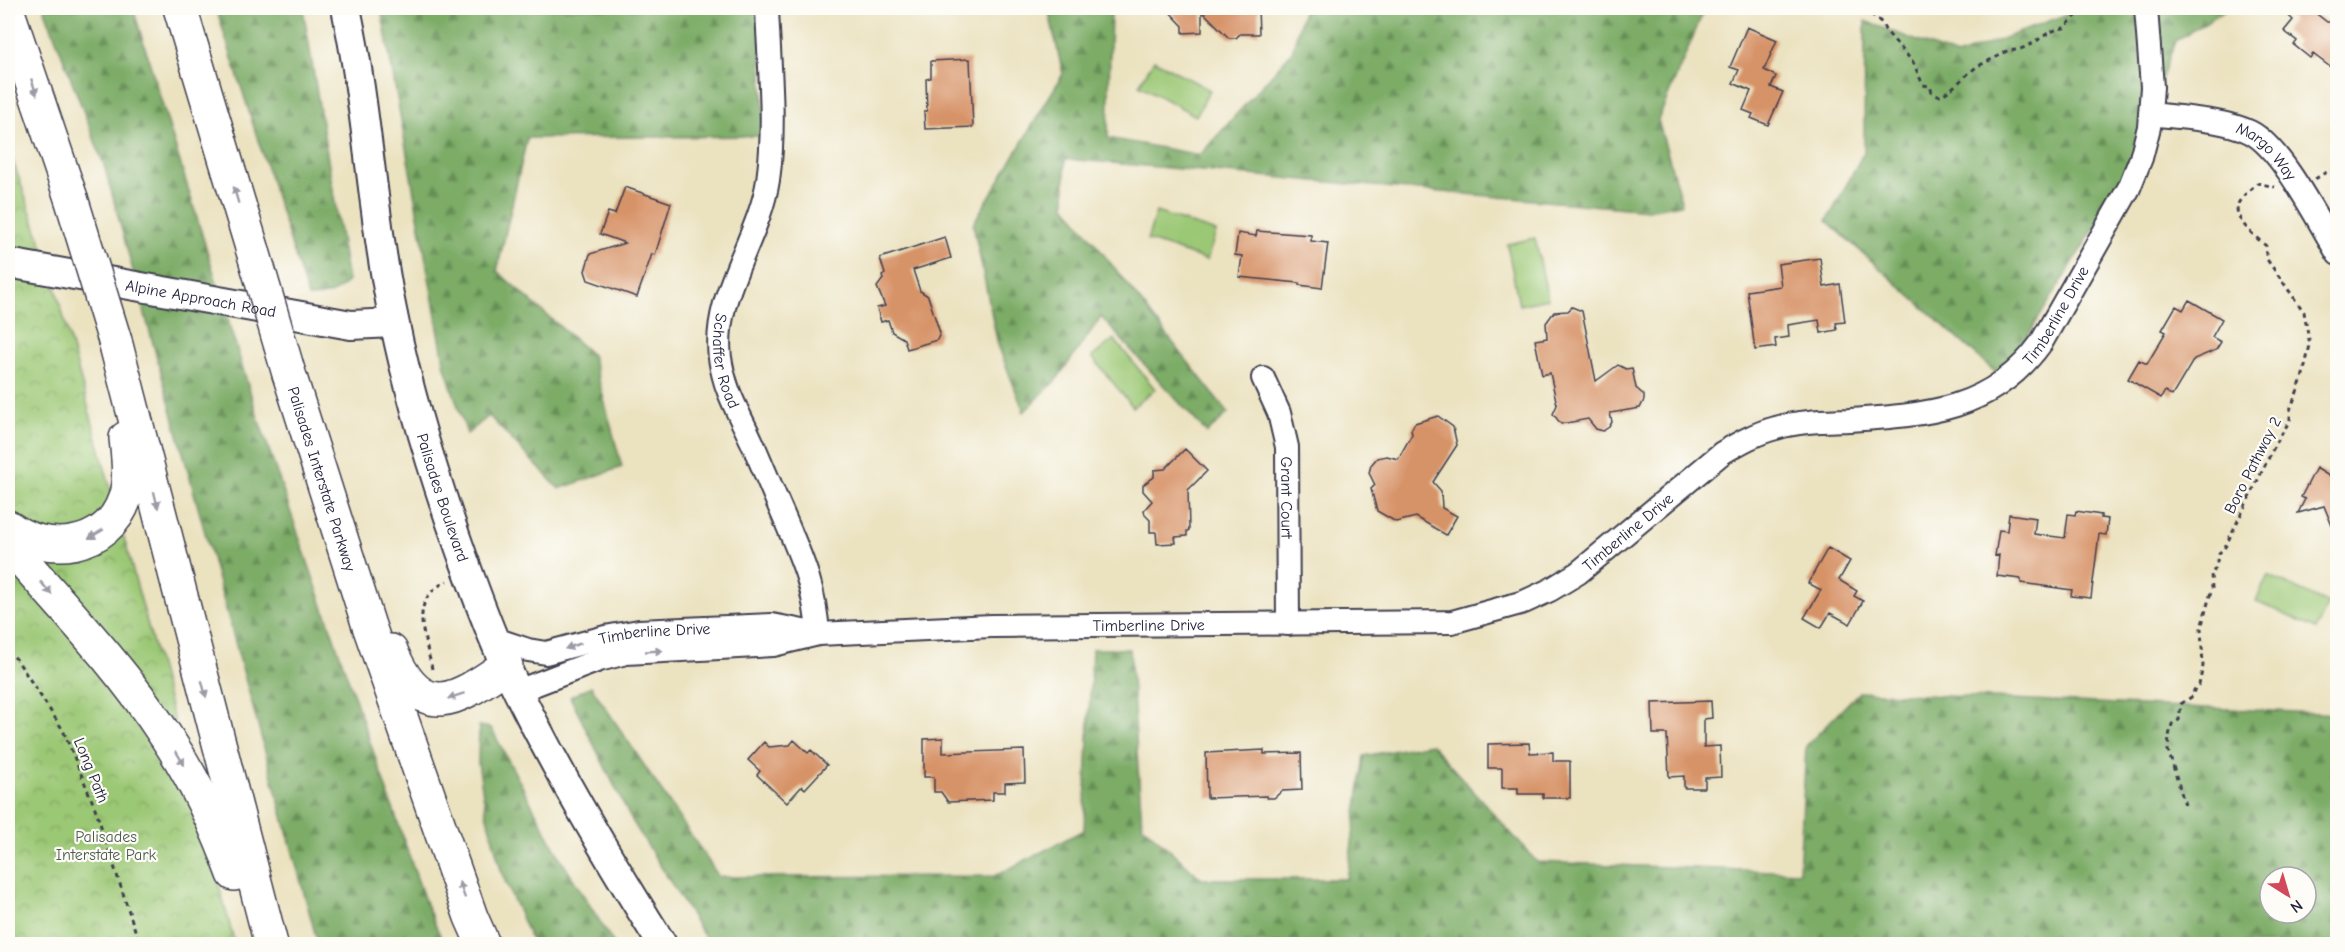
<svg xmlns="http://www.w3.org/2000/svg" width="2345" height="952" viewBox="0 0 2345 952" font-family="'Comic Neue',sans-serif">
  <style>
    .forest { fill: url(#forest-firs); stroke: #4f6750; stroke-width: 1.5; fill-rule: evenodd }
    .park { fill: url(#park-crowns); stroke: #5e7558; stroke-width: 1.5 }
    .garden { fill: #9bc875; stroke: #5e7558; stroke-width: 1.5 }
    .building { fill: #d79367 }
    .lines { fill: none; stroke-linecap: round; stroke-linejoin: round }
    .minor-casing { stroke: #403f4f; stroke-width: 26 }
    .major-casing { stroke: #403f4f; stroke-width: 32 }
    .highway-casing { stroke: #403f4f; stroke-width: 36 }
    .path { stroke: #403f4f; stroke-width: 3; stroke-dasharray: 4.5 4.5; stroke-linecap: butt }
    .minor { stroke: #fff; stroke-width: 22 }
    .major { stroke: #fff; stroke-width: 28 }
    .highway { stroke: #fff; stroke-width: 33 }
    .highway-bridge-casing { stroke: #403f4f; stroke-width: 36; stroke-linecap: butt }
    .highway-bridge { stroke: #fff; stroke-width: 33 }
    .oneway { fill: #9c9ca7 }
    .labels { text-anchor: middle; stroke-width: 4.5; stroke-linejoin: round; paint-order: stroke }
    .street-label { font-size: 16px; fill: #22223b; stroke: #fdfcf7 }
    .park-label { font-size: 16px; fill: #4c5c4f; stroke: #fdfcf7 }
  </style>
  <defs>
    <pattern id="forest-firs" width="22" height="20" patternUnits="userSpaceOnUse" patternTransform="scale(1.5)"><rect width="22" height="20" fill="#7cac66"/><path d="M5 1l3.5 6h-7zM16 11l3.5 6h-7z" fill="#658c55"/></pattern>
    <pattern id="park-crowns" width="20" height="18" patternUnits="userSpaceOnUse" patternTransform="scale(1.5)"><rect width="20" height="18" fill="#9bc875"/><path d="M2 6a3 3 0 1 1 6 0M12 15a3 3 0 1 1 6 0" fill="none" stroke="#7ea261"/></pattern>
  </defs>
  <rect width="100%" height="100%" fill="#fdfcf7"/>
  <filter id="ink" filterUnits="userSpaceOnUse"><feTurbulence type="fractalNoise" baseFrequency=".0167" numOctaves="2"/><feDisplacementMap in="SourceGraphic" scale="12" xChannelSelector="R" yChannelSelector="G"/><feConvolveMatrix kernelMatrix="1 2 1 2 8 2 1 2 1" color-interpolation-filters="sRGB"/></filter>
  <filter id="wash" filterUnits="userSpaceOnUse"><feTurbulence type="fractalNoise" baseFrequency=".008" numOctaves="4" result="noise"/><feDisplacementMap in="SourceGraphic" scale="24" xChannelSelector="R" yChannelSelector="G"/><feGaussianBlur stdDeviation="1.35" result="paint"/><feColorMatrix in="noise" values="0 0 0 0 0 0 0 0 0 0 0 0 0 0 0 0 0 1.4 0 .05"/><feComposite in="paint" operator="in"/></filter>
  <g filter="url(#wash)">
    <rect width="100%" height="100%" fill="#ebe2c0"/>
    <path class="forest" d="M44,8H133L258,418L426,904L444,944H318L104,165Z
      M216,8H303L348,281C336,294 325,297 308,297Z
      M381,8H759L765,136L527,138L497,271L592,355L622,467L559,489L489,416L467,434L445,367Z
      M1048,8H1111L1108,138L1200,155L1292,52L1304,8H1705L1658,120L1682,204L1648,210L1065,159V205L1228,413L1207,433L1101,317L1057,379L1024,412L998,345L973,224L1063,74Z
      M2083,8H2229L2175,41L2128,173L2002,378L1827,221L1864,152L1865,21L1957,56Z
      M1092,649H1130L1142,825L1202,879H1347L1364,756L1431,744L1537,862L1799,872L1806,746L1859,692L2337,714V944H709L631,819L570,697L591,686L719,877L995,876L1084,830ZM2270,877H2306V913H2270Z
      M479,726L491,728L562,861L614,944H533L502,874L486,813L478,763Z"/>
    <path class="park" d="M8,147L51,271L235,944H8Z"/>
    <path class="garden" d="M1154,60L1210,90L1196,116L1139,85Z
      M1156,212L1216,232L1207,260L1147,240Z
      M1535,238L1548,299L1519,305L1507,244Z
      M1114,339L1155,389L1133,407L1092,357Z
      M2268,575L2329,604L2316,629L2256,601Z"/>
    <g id="blocks">
      <path class="building" d="M1166,8H1258L1259,34H1240L1236,38H1229L1202,11V32L1183,33V26Z
        M2296,8H2309L2327,22H2337V72L2313,54L2310,58L2294,45L2297,41L2284,31L2293,20L2289,16Z
        M1747,27L1777,40L1764,70L1776,76L1771,87L1783,92L1768,125L1751,118L1753,114L1743,110L1751,91L1733,83L1739,70L1730,67Z
        M970,59L973,127L925,129L924,111H927L926,79L931,78V61Z
        M625,187L671,203L655,255L652,254L637,297L588,280L585,271L590,254L625,243L600,234L608,212L615,214Z
        M1257,231L1311,235V241L1328,243L1322,288L1299,285V283L1239,277L1242,256L1235,255L1238,233L1256,236Z
        M945,237L951,258L913,270L920,291L928,296L940,333L937,340L907,349L904,339L892,332L888,320L881,322L877,308L885,306L877,287L883,279L882,276L885,274L880,258Z
        M1820,258L1824,287L1840,284L1845,322L1836,323L1837,330L1821,333L1819,320L1788,325L1789,337L1775,339L1776,347L1755,350L1747,291L1781,286L1778,264Z
        M2189,300L2222,319L2212,337L2221,342L2216,350L2194,359L2172,396L2165,391L2161,398L2128,379L2139,360L2147,364L2166,332L2162,330L2176,306L2183,310Z
        M1572,307L1582,311L1596,381L1618,365L1626,369L1632,368L1636,388L1644,395V400L1640,408L1610,413L1612,422L1609,427L1603,431L1596,429L1588,419L1561,424L1553,414L1557,405L1550,373L1542,375L1535,340L1547,338L1546,323L1554,312L1568,311Z
        M1438,416L1453,427L1457,445L1433,482L1441,491L1442,508L1457,516L1446,535L1416,517L1396,522L1377,511L1371,489L1375,485L1369,473L1371,465L1377,458L1387,456L1398,459L1412,434L1411,430L1415,423Z
        M1185,449L1207,471L1188,490L1189,530L1187,531V536L1175,537L1176,543L1157,544L1156,532H1150V520L1145,515L1144,510L1152,501L1143,491V485L1154,477V470L1165,469Z
        M2316,468L2337,481V538L2324,506L2298,513L2305,499L2301,497Z
        M2076,511L2101,515V518L2108,519L2106,535L2099,534L2091,598L2071,596L2072,590L2021,583V579L1997,576L1999,555L1995,556L1999,530L2007,531L2009,514L2036,518L2034,534L2065,538L2068,514L2075,515Z
        M1828,548L1850,561L1839,580L1857,591L1854,596L1863,601L1850,624L1830,613L1821,628L1804,618L1821,590L1808,583Z
        M1711,701L1712,718L1704,719V747L1720,746L1721,777L1705,778V788H1684V776L1669,777L1667,734H1653L1652,703Z
        M943,738V753L1024,750L1025,782L1005,783V792H993V800L948,802L941,792H934V777H924V739Z
        M794,740L808,753L811,750L827,765L805,789L802,786L787,803L757,775L760,771L748,760L764,742L769,747L790,745Z
        M1529,743L1530,753L1553,752V761H1570V798H1543V794H1518V788H1502V768H1488V744Z
        M1264,750V754L1301,753L1302,790L1282,791L1274,798H1267L1266,796L1207,798L1206,753Z"/>
    </g>
  </g>
  <g filter="url(#ink)">
    <use href="#blocks" fill-opacity="0" stroke="#403f4f" stroke-width="1.5"/>
    <g class="lines">
      <g class="minor-casing">
        <g id="minor">
          <path id="s1" d="M767,8C769,63 776,125 768,180C759,240 712,295 720,358C725,392 738,411 752,442C763,467 773,492 784,517C802,559 815,587 818,634"/>
          <path id="s2" d="M2151,114C2181,118 2223,119 2250,132C2282,148 2318,221 2338,254"/>
          <path id="s3" d="M1263,378L1279,413L1287,447L1288,624"/>
          <path id="s4" d="M495,639L528,650L546,653L605,637L639,631L772,625L813,633"/>
          <path id="s5" d="M518,691L599,660L626,653L773,645L818,634L992,626L1452,622L1524,602L1550,590L1578,573L1722,453C1739,443 1756,433 1776,428C1799,421 1824,421 1849,420C1926,415 1992,411 2041,343L2129,188L2141,158L2149,127L2152,87L2146,8"/>
        </g>
      </g>
      <g class="major-casing">
        <g id="major">
          <path id="s6" d="M346,8C368,111 372,217 394,320C410,399 434,476 461,552C475,591 489,631 507,669C552,764 606,855 662,944"/>
          <path id="s7" d="M8,263L351,325L394,323"/>
        </g>
      </g>
      <g class="highway-casing">
        <g id="highway">
          <path d="M180,8L253,251"/>
          <path d="M8,12L71,198"/>
          <path d="M115,341L271,944"/>
          <path id="s8" d="M289,374L369,626L471,917L483,944"/>
          <path d="M8,527C47,556 108,549 125,498C131,479 128,458 126,438"/>
          <path d="M8,544C62,606 120,666 165,735C194,778 216,825 234,874"/>
          <path d="M391,651C422,724 455,701 506,666"/>
        </g>
      </g>
      <path class="path" d="M1864,8L1882,23L1885,30L1913,62L1923,85L1930,86L1932,92L1940,96C1954,89 1962,78 1974,69C1985,61 1998,58 2008,50C2030,53 2043,30 2064,28L2084,8
        M2315,179L2328,171L2338,170
        M8,650L17,660L63,730L95,808L137,936L143,944
        M432,669C425,634 407,601 447,581
        M2185,805L2168,750L2169,736L2172,724L2179,720L2181,704L2193,696L2194,690L2199,685L2203,666L2201,628L2212,588L2211,574L2215,569L2219,553L2224,549L2274,447L2290,420V410L2302,379L2310,345L2304,312L2266,258V246C2257,238 2232,219 2238,204C2241,197 2251,189 2257,183L2275,187"/>
      <use href="#minor" class="minor"/>
      <use href="#major" class="major"/>
      <use href="#highway" class="highway"/>
      <g class="highway-bridge-casing">
        <path id="highway-bridge" d="M71,198L115,341
          M253,251L289,374"/>
      </g>
      <use href="#highway-bridge" class="highway-bridge"/>
    </g>
    <defs><path id="oneway-solid" d="M-6-.8H1V-3.2L6.5 0L1 3.2V.8H-6Z" transform="scale(1.5)"/></defs>
    <g class="oneway">
      <use href="#oneway-solid" transform="translate(34 87) rotate(71)"/>
      <use href="#oneway-solid" transform="translate(236 195) rotate(-106)"/>
      <use href="#oneway-solid" transform="translate(156 500) rotate(76)"/>
      <use href="#oneway-solid" transform="translate(96 534) rotate(149)"/>
      <use href="#oneway-solid" transform="translate(46 588) rotate(49)"/>
      <use href="#oneway-solid" transform="translate(573 646) rotate(161)"/>
      <use href="#oneway-solid" transform="translate(654 651) rotate(-3)"/>
      <use href="#oneway-solid" transform="translate(204 689) rotate(75)"/>
      <use href="#oneway-solid" transform="translate(456 696) rotate(162)"/>
      <use href="#oneway-solid" transform="translate(180 758) rotate(59)"/>
      <use href="#oneway-solid" transform="translate(462 890) rotate(-110)"/>
    </g>
  </g>
  <g class="labels">
    <g class="street-label">
      <text dy="6" stroke="none"><textPath href="#s2" startOffset="126">Margo Way</textPath></text>
      <text dy="6" stroke="none"><textPath href="#s7" startOffset="196">Alpine Approach Road</textPath></text>
      <text dy="6" stroke="none"><textPath href="#s5" startOffset="1646">Timberline Drive</textPath></text>
      <text dy="6" stroke="none"><textPath href="#s1" startOffset="362">Schaffer Road</textPath></text>
      <text transform="translate(2252 465) rotate(-63)" y="6">Boro Pathway 2</text>
      <text dy="6" stroke="none"><textPath href="#s8" startOffset="110">Palisades Interstate Parkway</textPath></text>
      <text dy="6" stroke="none"><textPath href="#s6" startOffset="500">Palisades Boulevard</textPath></text>
      <text dy="6" stroke="none"><textPath href="#s3" startOffset="124">Grant Court</textPath></text>
      <text dy="6" stroke="none"><textPath href="#s5" startOffset="1143">Timberline Drive</textPath></text>
      <text dy="6" stroke="none"><textPath href="#s5" startOffset="639">Timberline Drive</textPath></text>
      <text dy="6" stroke="none"><textPath href="#s4" startOffset="164">Timberline Drive</textPath></text>
      <text transform="translate(92 770) rotate(68)" y="6">Long Path</text>
    </g>
    <g class="park-label">
      <text x="106" y="842">Palisades<tspan x="106" dy="18">Interstate Park</tspan></text>
    </g>
  </g>
  <rect width="2345" height="952" fill="none" stroke="#fdfcf7" stroke-width="30"/>
  <g transform="translate(2288 895) rotate(143)"><circle r="28" fill="#fdfcf7" stroke="#a5a5ac" stroke-width="1.5"/>
  <path d="M0-4.5L10 22L0 15L-10 22Z" fill="#d1495b"/>
  <text y="-9" font-size="16" font-weight="bold" text-anchor="middle" fill="#22223b">N</text>
  </g>
</svg>
